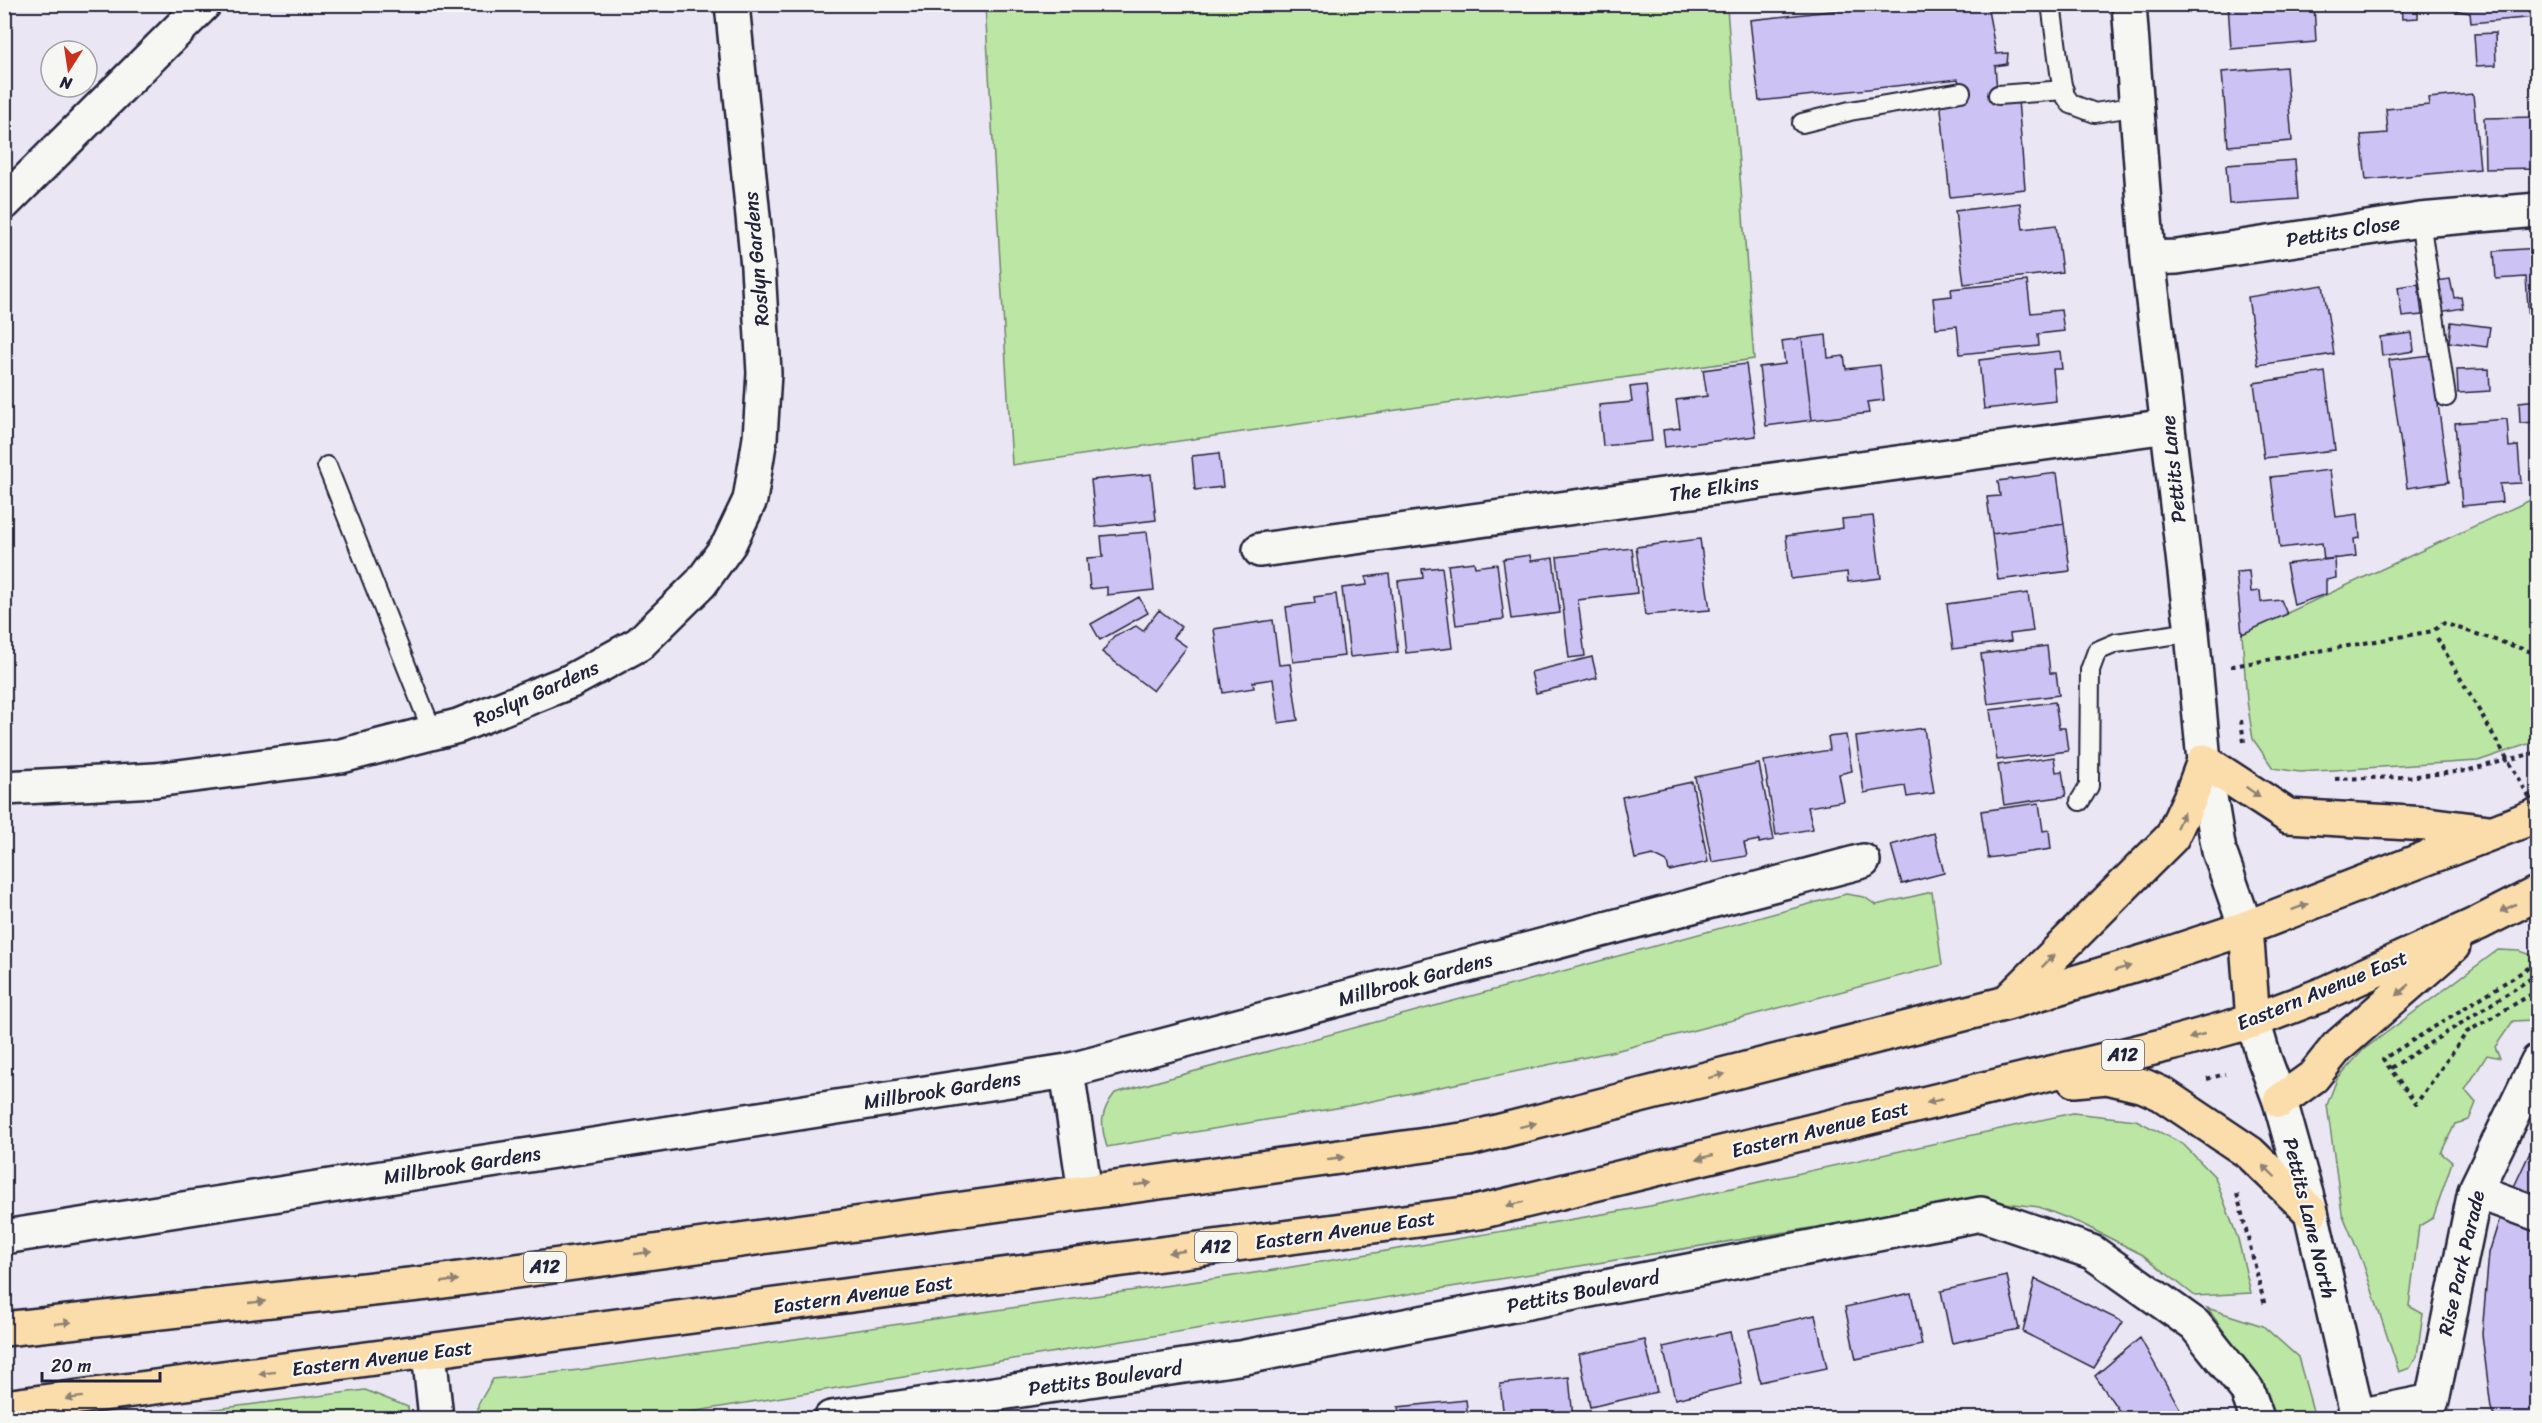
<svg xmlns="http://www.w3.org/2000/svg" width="2542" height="1423" viewBox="0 0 2542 1423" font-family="Sriracha,sans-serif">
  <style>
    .green { fill: #bce6a3; stroke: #6f846f; stroke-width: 1.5 }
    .building { fill: #cdc2f4; stroke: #22223b; stroke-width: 1.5 }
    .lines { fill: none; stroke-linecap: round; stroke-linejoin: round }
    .service-casing { stroke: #22223b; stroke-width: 22 }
    .minor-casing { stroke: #22223b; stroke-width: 38 }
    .trunk-casing { stroke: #22223b; stroke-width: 38 }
    .path { stroke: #22223b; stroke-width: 4; stroke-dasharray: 4.5 4.5; stroke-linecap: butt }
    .service { stroke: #f6f6f2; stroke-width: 18 }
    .minor { stroke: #f6f6f2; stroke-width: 33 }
    .trunk { stroke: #faddab; stroke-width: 33 }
    .path-bridge { stroke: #22223b; stroke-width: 4; stroke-dasharray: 4.5 4.5; stroke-linecap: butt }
    .oneway { fill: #8e8073 }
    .labels { text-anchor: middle; stroke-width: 4.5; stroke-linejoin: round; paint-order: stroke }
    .shield { fill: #f6f6f2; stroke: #626272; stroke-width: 1.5 }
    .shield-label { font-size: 18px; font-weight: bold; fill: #22223b }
    .street-label { font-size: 20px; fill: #22223b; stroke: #f6f6f2 }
  </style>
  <rect width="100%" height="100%" fill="#eae6f3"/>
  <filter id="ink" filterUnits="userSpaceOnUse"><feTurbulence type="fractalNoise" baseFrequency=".0167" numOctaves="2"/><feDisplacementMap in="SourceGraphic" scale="12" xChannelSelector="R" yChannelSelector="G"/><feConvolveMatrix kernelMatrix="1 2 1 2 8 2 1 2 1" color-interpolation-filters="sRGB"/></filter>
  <g filter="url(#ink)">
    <path class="green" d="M985,5H1749L1727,8L1754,359L1012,465Z
      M2537,497V741L2478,761L2300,772L2273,768L2253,739L2247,701L2242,634Z
      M1932,892L1942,965L1615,1051L1348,1106L1107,1147C1100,1124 1100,1112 1115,1093L1846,894L1864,897L1876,905Z
      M2498,950L2520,951L2537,957V1016L2532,1020L2513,1021L2495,1047L2500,1058L2487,1055L2465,1090L2476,1103L2469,1120L2455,1124L2441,1153L2452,1162L2433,1218L2419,1226L2409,1306L2423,1314L2417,1356L2410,1368L2399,1372L2363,1263L2342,1213L2327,1105L2337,1079L2363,1050Z
      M2073,1113L2136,1120L2183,1144L2215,1177L2238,1239L2251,1293L2195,1296L2143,1255L2082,1224L2039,1207L1981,1200L654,1418H478V1405L493,1379L579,1370L1268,1271L1650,1206Z
      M2207,1308L2263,1326L2298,1357L2315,1418H2265C2250,1372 2237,1347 2207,1308Z
      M365,1390L408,1407L409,1418H145Z"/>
    <path class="building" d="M1894,4H1987L1996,54L2008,53L2007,64L1995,66L1998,102L2018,100L2025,189L1950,197L1940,99L1963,97L1958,79L1759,101L1750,20Z
      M2228,4H2314L2316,42L2231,49Z
      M2401,4H2418V18L2402,19Z
      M2534,4L2535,17L2471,23L2470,13L2454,10L2446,5Z
      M2495,33L2496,65L2476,66L2474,34Z
      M2286,67L2292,141L2228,146L2222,72Z
      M2473,94L2480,169L2366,180L2361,135L2388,133L2386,109L2429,105L2428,98Z
      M2538,117V168L2485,169L2484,118Z
      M2295,160L2298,199L2229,204L2226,165Z
      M2020,203L2023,229L2056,225L2062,272L1964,284L1955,211Z
      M2538,248V337L2530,338L2526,277L2496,279L2494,251Z
      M2450,279L2454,298L2461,297L2463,308L2440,312L2435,281Z
      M2027,281L2031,313L2061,310L2064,331L2038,334L2039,346L1960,354L1957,326L1936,328L1933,298L1952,296L1951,289Z
      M2418,284L2422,315L2402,317L2398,287Z
      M2323,285L2334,354L2258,365L2248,297Z
      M2451,322L2490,327L2487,347L2449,342Z
      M2412,333L2414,351L2382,356L2380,337Z
      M1826,335L1828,358L1844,356L1846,369L1880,365L1884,400L1867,402L1869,413L1812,420L1802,338Z
      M1802,338L1812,420L1766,426L1759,367L1785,364L1782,341Z
      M2060,351L2062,369H2053L2056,401L1984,409L1979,360Z
      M2431,355L2449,482L2407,488L2389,360Z
      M1746,364L1756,436L1665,447L1663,430L1680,428L1676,400L1707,396L1703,370Z
      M2489,369L2490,391L2458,393L2457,370Z
      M2325,372L2335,450L2264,458L2254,383Z
      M1646,385L1652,441L1603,446L1599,405L1632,402L1630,387Z
      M2538,400V422L2520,423L2519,402Z
      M2507,419L2509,447L2518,446L2521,483L2500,484L2502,502L2462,506L2455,423Z
      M1219,453L1223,487L1195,490L1192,456Z
      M2330,470L2336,517L2358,514L2360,538L2354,539L2356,556L2324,560L2322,543L2280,548L2271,477Z
      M2057,473L2064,524L1992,534L1987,497L2000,496L1998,481Z
      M1151,474L1156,520L1096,527L1091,480Z
      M1873,516L1881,578L1848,582L1847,572L1791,579L1786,536L1843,528L1842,519Z
      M2064,524L2070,571L1998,580L1992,534Z
      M1147,532L1154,590L1107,595V587L1090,589L1087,558L1103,557L1101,536Z
      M1700,539L1710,610L1645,615L1636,547Z
      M1632,548L1637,593L1578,600L1585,656L1569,658L1557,557Z
      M1530,555L1531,561L1553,558L1560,613L1511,619L1503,559Z
      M2335,558L2336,578L2326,580V594L2294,605L2286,564Z
      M1474,562L1475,567L1497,564L1504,619L1456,625L1448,565Z
      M1442,567L1452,648L1406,653L1398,581L1423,578L1422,569Z
      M2249,571L2251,592L2260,591L2261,602L2281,600L2287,614L2242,634L2236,572Z
      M1389,574L1398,652L1350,657L1342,588L1367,585L1366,577Z
      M2028,593L2033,631L2010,634L2011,641L1953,649L1947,604Z
      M1336,594L1344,656L1293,662L1286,607L1315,603L1314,597Z
      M1139,597L1148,613L1100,640L1091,624Z
      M1159,610L1181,627L1173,637L1187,647L1153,691L1102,652L1114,636L1136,626L1143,631Z
      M1273,620L1279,665L1290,664L1298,720L1279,723L1273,679L1253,682L1254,688L1223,693L1214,629Z
      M2047,646L2050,673H2056L2059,695L1988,704L1981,654Z
      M1592,657L1597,678L1536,693L1531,672Z
      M2055,702L2059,728H2065L2068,751L1997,760L1990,710Z
      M1924,728L1934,793L1907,797L1905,786L1864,793L1856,737Z
      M1846,735L1852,771L1839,774L1844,801L1808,807L1813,829L1776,835L1764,761L1830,750L1828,737Z
      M2054,757L2056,772L2062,771L2066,796L2004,805L1998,765Z
      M1759,764L1774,840L1759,843V840L1744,843L1747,856L1712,862L1695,777Z
      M1692,782L1708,862L1669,871L1667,862L1653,855L1635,859L1622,797Z
      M2039,803L2043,831L2049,830L2051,849L1988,858L1981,811Z
      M1934,833L1944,873L1902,884L1891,845Z
      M2538,1135V1200L2512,1191Z
      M2502,1211L2538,1221V1418H2495L2491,1408L2482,1334L2489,1253Z
      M2007,1276L2019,1329L1952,1343L1941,1291Z
      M2035,1279L2123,1322L2094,1368L2023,1332Z
      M1911,1293L1922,1345L1856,1359L1845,1307Z
      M1815,1315L1827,1368L1760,1382L1749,1330Z
      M1730,1332L1742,1384L1675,1399L1663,1347Z
      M2140,1338L2184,1416L2181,1418H2124L2095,1376Z
      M1645,1340L1657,1392L1590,1407L1579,1354Z
      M1569,1377L1573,1418H1504L1500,1384Z
      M1466,1400L1468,1418H1400L1398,1407Z"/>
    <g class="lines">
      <g class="service-casing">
        <path id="service" d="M2052,11L2061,80L2064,94L2071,104L2095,113L2137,106
          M1998,95L2064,90
          M1802,123L1850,111L1961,92
          M2420,220L2446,397
          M327,466L433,733
          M2080,801L2089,786L2090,670L2097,651L2116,643L2192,632"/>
      </g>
      <g class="minor-casing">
        <path id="minor" d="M2129,4L2148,258L2192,632L2204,761L2219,851L2246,928
          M4,203L204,4
          M2148,258L2177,257L2420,220L2538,210
          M1260,550L2168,426
          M4,788L155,780L341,756L458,726L571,681L639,644L701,583L729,544L750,500L760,438L764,373L758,267L732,4
          M2253,1021L2264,1058L2280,1101L2311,1212L2358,1418
          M1067,1071L1085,1192
          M2475,1191L2538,1214
          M4,1237L1067,1071L1863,861
          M429,1352L436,1418
          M2358,1416L2432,1401L2475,1191L2538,1061
          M831,1418L1245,1357L1981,1214L2092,1252L2195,1325L2247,1390L2257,1418"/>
      </g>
      <g class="trunk-casing">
        <path id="trunk" d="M2246,928L2253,1021
          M2010,999L2172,837L2191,796L2204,761L2288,816L2427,824L2489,832
          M2074,1080L2107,1077L2144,1086L2162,1094L2250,1153L2311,1212
          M2280,1101L2313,1077L2337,1047L2453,946
          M4,1329L437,1282L1469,1139L2007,1003L2150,960L2246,928L2538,815
          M4,1407L1479,1212L2174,1043L2253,1021L2321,995L2479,923L2538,893"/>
      </g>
      <path class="path" d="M2233,668V666L2433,631L2443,623L2538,654
        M2241,720L2244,742
        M2335,779L2406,777L2465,771L2538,752
        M2532,994L2467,1032L2416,1104L2383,1059L2538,962
        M2391,1068L2538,974
        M2207,1079L2225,1074
        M2237,1194L2265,1306"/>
      <use href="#service" class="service"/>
      <use href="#minor" class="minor"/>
      <use href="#trunk" class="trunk"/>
      <path class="path-bridge" d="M2437,638L2538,812"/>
    </g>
    <defs><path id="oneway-solid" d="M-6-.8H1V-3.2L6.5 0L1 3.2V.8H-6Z" transform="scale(1.5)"/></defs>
    <g class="oneway">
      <use href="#oneway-solid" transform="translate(2253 792) rotate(35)"/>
      <use href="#oneway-solid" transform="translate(2180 820) rotate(-65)"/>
      <use href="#oneway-solid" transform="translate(2300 907) rotate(-21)"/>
      <use href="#oneway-solid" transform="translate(2508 908) rotate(153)"/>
      <use href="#oneway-solid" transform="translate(2048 961) rotate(-45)"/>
      <use href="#oneway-solid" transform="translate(2123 968) rotate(-16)"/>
      <use href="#oneway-solid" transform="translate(2403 990) rotate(139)"/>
      <use href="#oneway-solid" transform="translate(2197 1036) rotate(164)"/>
      <use href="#oneway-solid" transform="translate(1717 1076) rotate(-14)"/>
      <use href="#oneway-solid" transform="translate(1935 1101) rotate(166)"/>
      <use href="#oneway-solid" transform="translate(1528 1125) rotate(-14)"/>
      <use href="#oneway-solid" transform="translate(1705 1157) rotate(166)"/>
      <use href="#oneway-solid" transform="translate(1336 1158) rotate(-8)"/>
      <use href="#oneway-solid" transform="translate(2269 1171) rotate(-136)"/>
      <use href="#oneway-solid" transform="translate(1143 1184) rotate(-8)"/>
      <use href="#oneway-solid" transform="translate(1515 1204) rotate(166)"/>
      <use href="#oneway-solid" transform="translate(1177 1252) rotate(172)"/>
      <use href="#oneway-solid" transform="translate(643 1253) rotate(-8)"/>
      <use href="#oneway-solid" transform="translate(450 1281) rotate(-8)"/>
      <use href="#oneway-solid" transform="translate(257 1302) rotate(-6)"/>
      <use href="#oneway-solid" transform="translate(63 1323) rotate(-6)"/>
      <use href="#oneway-solid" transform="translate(267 1373) rotate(173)"/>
      <use href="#oneway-solid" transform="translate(74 1398) rotate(173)"/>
    </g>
  </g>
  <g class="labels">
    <g class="shield">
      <rect x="2102" y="1040" width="42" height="30" rx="4.5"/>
      <rect x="1195" y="1232" width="42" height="30" rx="4.5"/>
      <rect x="524" y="1252" width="42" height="30" rx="4.5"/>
    </g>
    <g class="shield-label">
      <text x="2123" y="1061">A12</text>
      <text x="1216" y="1253">A12</text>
      <text x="545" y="1273">A12</text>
    </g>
    <g class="street-label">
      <text transform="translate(2343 231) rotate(-9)" y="7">Pettits Close</text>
      <text transform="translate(756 259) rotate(-95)" y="7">Roslyn Gardens</text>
      <text transform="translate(2173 469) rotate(-96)" y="7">Pettits Lane</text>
      <text transform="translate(1714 488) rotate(-8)" y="7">The Elkins</text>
      <text transform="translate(536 693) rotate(-24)" y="7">Roslyn Gardens</text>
      <text transform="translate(1415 979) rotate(-15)" y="7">Millbrook Gardens</text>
      <text transform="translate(2322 990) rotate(-22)" y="7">Eastern Avenue East</text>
      <text transform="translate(942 1090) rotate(-9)" y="7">Millbrook Gardens</text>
      <text transform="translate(1820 1129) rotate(-14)" y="7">Eastern Avenue East</text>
      <text transform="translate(462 1165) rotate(-9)" y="7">Millbrook Gardens</text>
      <text transform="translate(2310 1218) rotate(76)" y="7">Pettits Lane North</text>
      <text transform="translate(1345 1230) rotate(-8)" y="7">Eastern Avenue East</text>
      <text transform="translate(2461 1263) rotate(-77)" y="7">Rise Park Parade</text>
      <text transform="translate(1583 1291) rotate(-11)" y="7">Pettits Boulevard</text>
      <text transform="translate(863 1294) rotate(-8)" y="7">Eastern Avenue East</text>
      <text transform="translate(382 1358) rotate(-7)" y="7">Eastern Avenue East</text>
      <text transform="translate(1105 1378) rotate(-8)" y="7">Pettits Boulevard</text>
    </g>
  </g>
  <rect width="2542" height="1423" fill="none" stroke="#f6f6f2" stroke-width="24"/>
  <rect x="12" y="12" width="2518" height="1399" fill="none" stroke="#22223b" stroke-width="2" filter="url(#ink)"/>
  <g transform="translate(69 69) rotate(192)"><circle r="28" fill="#f6f6f2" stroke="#a1a1a9" stroke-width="1.5"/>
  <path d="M0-4.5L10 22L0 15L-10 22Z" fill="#c8321e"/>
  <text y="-9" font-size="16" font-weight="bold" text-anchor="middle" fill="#22223b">N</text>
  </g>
  <path d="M42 1372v9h118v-9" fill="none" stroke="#22223b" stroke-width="3"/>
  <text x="51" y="1372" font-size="18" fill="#22223b" stroke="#f6f6f2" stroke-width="4.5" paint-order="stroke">20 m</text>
</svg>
